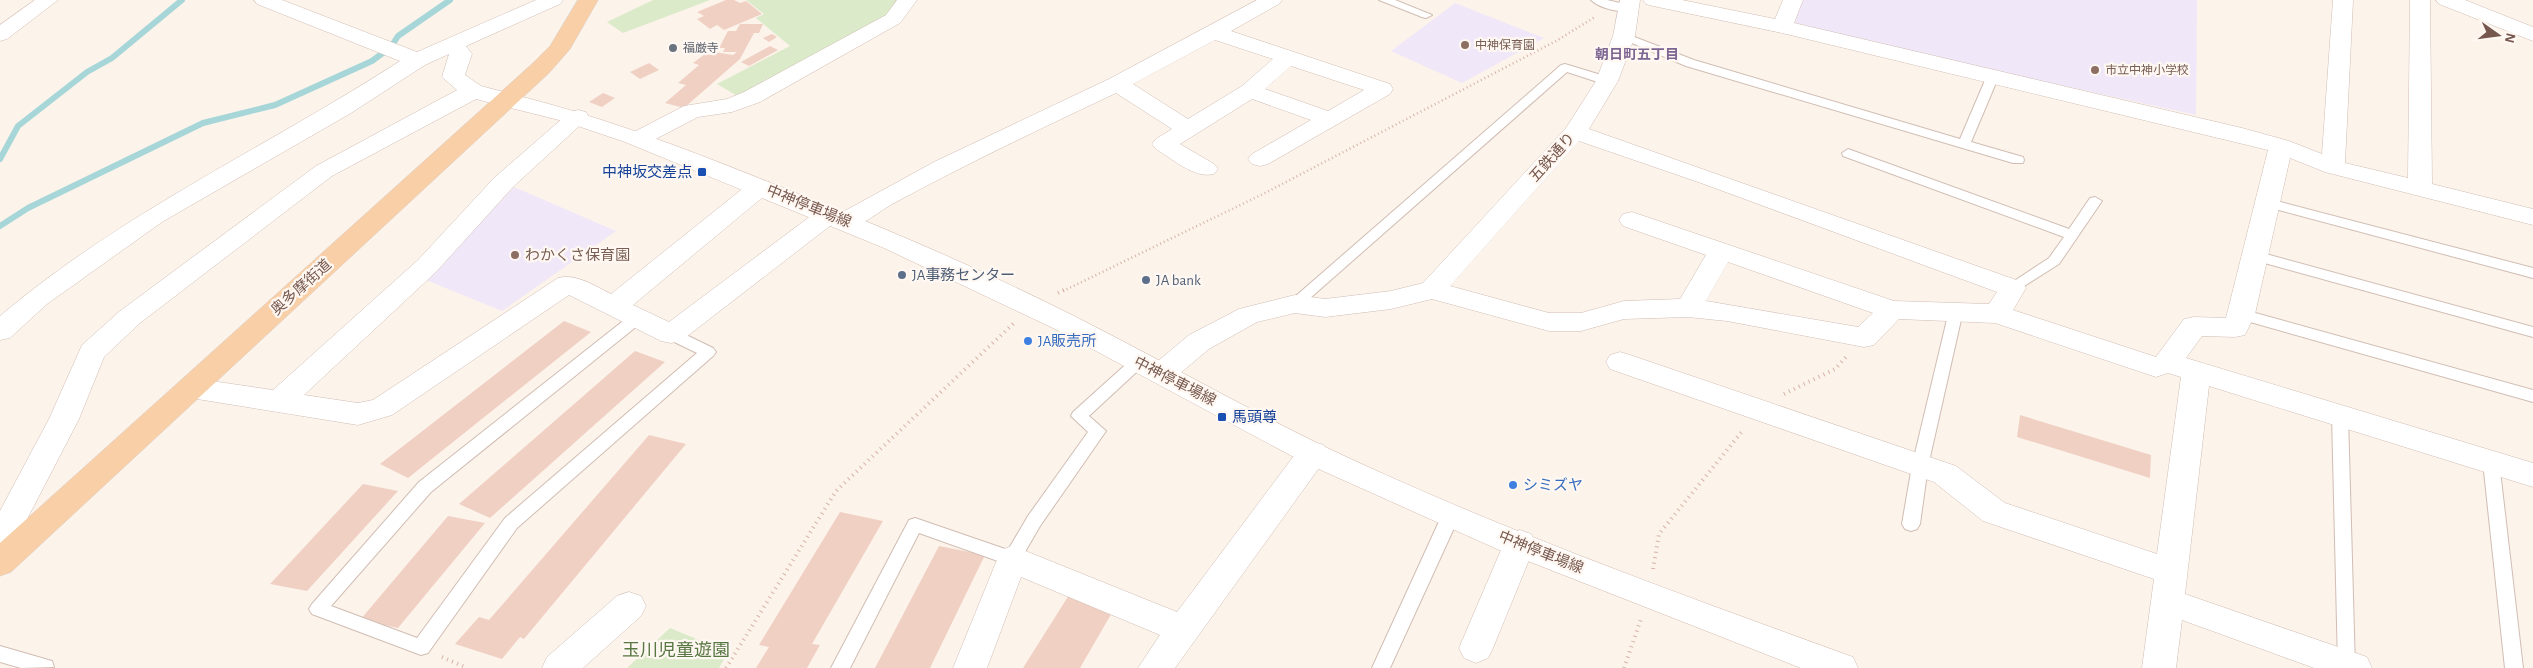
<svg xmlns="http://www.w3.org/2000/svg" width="2533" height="668" viewBox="0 0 2533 668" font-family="'Alegreya Sans','Noto Sans JP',sans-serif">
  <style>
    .education { fill: #f0e7f9 }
    .green { fill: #dbeac9 }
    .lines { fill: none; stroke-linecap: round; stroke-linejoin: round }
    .stream { stroke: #a6d6d8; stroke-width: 6 }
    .building { fill: #f1d0c4 }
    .lane-casing { stroke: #d1bdb3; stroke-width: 2 }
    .street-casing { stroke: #d1bdb3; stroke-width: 1 }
    .secondary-casing { stroke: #d4bcb0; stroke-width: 1 }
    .primary-casing { stroke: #d9d0cd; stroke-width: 1 }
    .path-far1 { stroke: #d7b3a6; stroke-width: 2.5; stroke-dasharray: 1 3; stroke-linecap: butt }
    .path { stroke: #d7b3a6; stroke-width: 4; stroke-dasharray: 1 4.5; stroke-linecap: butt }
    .lane { fill: #fff; fill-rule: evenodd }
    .street { fill: #fff; fill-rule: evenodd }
    .secondary { fill: #fff; fill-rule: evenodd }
    .primary { fill: #f8cfa7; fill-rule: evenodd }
    .education-dot { fill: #8d6e63; stroke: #fff8f2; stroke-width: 2 }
    .worship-dot { fill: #6b7280; stroke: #fff8f2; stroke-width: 2 }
    .transit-dot { fill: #1a4fb4; stroke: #fff8f2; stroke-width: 2 }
    .service-dot { fill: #5c6f8a; stroke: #fff8f2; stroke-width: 2 }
    .shop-dot { fill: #3f7fe0; stroke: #fff8f2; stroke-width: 2 }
    .labels { text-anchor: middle; stroke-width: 4.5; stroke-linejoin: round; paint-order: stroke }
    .far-education-label { font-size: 12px; fill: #785e54; stroke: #fff8f2; text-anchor: start }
    .far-worship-label { font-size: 12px; fill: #5b616d; stroke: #fff8f2; text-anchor: start }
    .far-neighbourhood-label { font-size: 14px; font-weight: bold; fill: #7e6693; stroke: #fff8f2 }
    .street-label { font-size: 15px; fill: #77584e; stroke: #fff8f2 }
    .transit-label { font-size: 15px; fill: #164399; stroke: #fff8f2; text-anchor: end }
    .education-label { font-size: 15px; fill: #785e54; stroke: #fff8f2; text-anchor: start }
    .service-label { font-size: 15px; fill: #4e5e75; stroke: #fff8f2; text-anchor: start }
    .shop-label { font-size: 15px; fill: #366cbe; stroke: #fff8f2; text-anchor: start }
    .near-park-label { font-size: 18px; fill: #587743; stroke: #fff8f2 }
  </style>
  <rect width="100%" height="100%" fill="#fcf3eb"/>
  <path class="education" d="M1802,0H2197L2196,115L1793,26Z
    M1455,3L1544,38L1462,83L1391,51Z
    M514,187L616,231L502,311L426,280Z"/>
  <path class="green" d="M653,0H710L623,33L607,22Z
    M746,0H901L885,20L739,97L717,84L790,46L756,18L764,14Z
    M670,628L728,652L719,668H627Z"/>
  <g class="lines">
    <path class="stream" d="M0,159L18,126L87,72L112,58L182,0
      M0,226L28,208L203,123L275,105L372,61L391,47L398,36L450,0"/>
  </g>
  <path class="building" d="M726,0H734L740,3L746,1L762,14L724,30L717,25L710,29L697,19L704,16L697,12Z
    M740,24H763L759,33H754L740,59L684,108L665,103L686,85L678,83L699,65L693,63L705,54L711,55L714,52L733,55L737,52H723L725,48H719L728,31H736Z
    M772,34L777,37L769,42L763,38Z
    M770,46L778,50L749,66L741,62Z
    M649,63L659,70L640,79L630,72Z
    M603,93L615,98L602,107L589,102Z
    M564,321L591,332L408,478L380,464Z
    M635,351L665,362L490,518L459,504Z
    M2020,415L2151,455L2150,478L2017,437Z
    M649,435L686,444L524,639L520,637L502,659L455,644L479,617L489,620Z
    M363,484L398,491L307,591L270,584Z
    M840,512L883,521L812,644L820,645L807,668H756L769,647L759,645Z
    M448,516L485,523L398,628L360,620Z
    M939,546L985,555L930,668H875Z
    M1069,595L1113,611L1080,668H1023Z"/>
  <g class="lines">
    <g class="lane-casing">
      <path id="lane" d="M1379,0H1395L1432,15L1426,18L1422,17Z
        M1591,0H1607L1633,6L1635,8C1626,16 1599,8 1591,0Z
        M1624,33L1694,60L1960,139L1986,78L1988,75H1996L1998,78L1971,142L2023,157L2024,160L2023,163H2013L1686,66L1620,38V34Z
        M1565,64L1611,78L1613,81L1607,85L1567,72L1300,307H1290L1288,304L1290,301L1561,65Z
        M1848,149L2069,229L2090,198L2095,197L2102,201L2059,264L2013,293L2006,288L2008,285L2049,258L2064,237L1843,156L1842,153Z
        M2269,199L2533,268V278L2264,206L2262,203L2264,200Z
        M2255,251L2533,327V337L2250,259L2248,256L2250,253Z
        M1956,306L1963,311L1928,466L1920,524L1917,529L1911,531L1905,529L1902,524L1912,466L1949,311Z
        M2241,309L2533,390V402L2236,318L2234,314Z
        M637,313L644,318L642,322L431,492L331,606L417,638L505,518L697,353L666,338L664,334L666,330H676L713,348L716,352L713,356L517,528L428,653L421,655L312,614L309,609L312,604L419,482L632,314Z
        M1138,357L1143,358L1146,362L1143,366L1089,416L1106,431L1040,526L1018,564L1012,566L919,533L850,668H831L909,520L915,518L1008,550L1028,516L1088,432L1071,416L1073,412L1133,358Z
        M2340,410L2346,412L2348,416L2355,668H2339L2338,665L2332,416L2334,412Z
        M2491,456L2497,458L2499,462L2523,668H2505L2483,462L2485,458Z
        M1451,508L1457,510L1460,515L1390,668H1372L1442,515L1445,510Z
        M0,646L52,661L54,667L21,668L0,662Z"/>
    </g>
    <g class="street-casing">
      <path id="street" d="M35,0H58L7,39L0,41V25Z
        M254,0H282L417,52L536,0H563L560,4L466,46L472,54L465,75L481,86L515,95L518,100L515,105L507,107L476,99L332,176L140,323L104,357L79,419L11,550L0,554V511L49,419L82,345L120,311L316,166L457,90L442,77L449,54L425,65L351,113L162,222L47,304L10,338L0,340V316C121,213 267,147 400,61L257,4Z
        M897,0H917L900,23L760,102L732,112L698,117L648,143L640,145L632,143L628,138L632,133L684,106L727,99L744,92L886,15Z
        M1257,0H1282L1279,4L1231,31L1390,84L1393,89L1390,94L1268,164L1260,166L1252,164L1248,159L1252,154L1311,120L1252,99L1180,144L1214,164L1218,169L1214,174C1194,179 1173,159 1156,149L1152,144L1156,139L1172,129L1116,93C1042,128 968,163 896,202C878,211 858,232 838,227L835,222L681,341L671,343L661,341L569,295L392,415L358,425L191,398L181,395L177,388L181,381L191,378L273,390L418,260L495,177L570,112L578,110L586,112L589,117L513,187L436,272L304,395L358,403L373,400L558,278C576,273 595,286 611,294L751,182L760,180L769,182L772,187L769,192L633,305L669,322L820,209L829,206L838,209L841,213L934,162L1109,79ZM1215,40L1273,59L1242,86L1188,119L1133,84ZM1291,66L1364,90L1328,111L1265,89Z
        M1620,0H1640L1635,36L1618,81L1589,129L2022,282L2026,288L2013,310L2156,357L2184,319L2194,317L2226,318L2268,150L1782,33L1653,6L1646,4L1643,0H1682L1775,19L1783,0H1803L1794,23L2242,128L2289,141L2322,154L2333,0H2353L2345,163L2408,178L2410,0H2430L2432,184L2533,209V225L2325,172L2290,158L2255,314L2245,335L2235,337L2202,336L2186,358L2533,463V487L2209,386L2185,594L2367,657L2372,668H2314L2182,620L2176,668H2142L2154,579L1983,521L1934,482L1610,369L1606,362L1610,355L1620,352L1630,355L1956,466L2005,503L2157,554L2181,377L2168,373L2156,377L1995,323L1899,319L1874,345L1864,347L1727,321L1688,317L1624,319L1581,331H1549L1432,299L1391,309L1325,317L1295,313L1257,322L1209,349L1171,381L1161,384L1151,381L1147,374L1151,367L1189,335L1239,309L1295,295L1325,299L1391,291L1423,283L1566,128L1596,81L1613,36ZM1579,141L1701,183L1997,292L1989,304L1894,301L1632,212L1623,214L1619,220L1623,226L1706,255L1680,299L1624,301L1581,313H1549L1450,286ZM1728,262L1873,313L1858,327L1706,301Z
        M2436,0H2465L2533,27V41L2439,4Z
        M1313,442L1324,445L1328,453L1324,461L1175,668H1138L1160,635L1021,577L987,668H953L1001,550L1012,546L1023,550L1177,612L1302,445Z
        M1520,530L1531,534L1536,543L1493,648L1488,658L1476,663L1464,658L1459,648L1504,543L1509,534Z
        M629,592L641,596L646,606L641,616L583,668H542L547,657L617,596Z"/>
    </g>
    <g class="secondary-casing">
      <path id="secondary" d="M507,93C598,115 684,148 771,183C873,223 975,266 1074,316C1157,358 1238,404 1321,445C1493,527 1674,592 1853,657L1858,668H1801L1497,549L1303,462L1055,329L884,248L625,142L563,121L499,105L496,100L499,95Z"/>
    </g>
    <g class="primary-casing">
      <path id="primary" d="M578,0H598L570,49L549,73L11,572L0,576V543L533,63L550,46Z"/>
    </g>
    <path class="path-far1" d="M1063,291L1263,194L1556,41L1595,17"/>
    <path class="path" d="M1058,293L1066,289
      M1784,394L1835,369L1847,356
      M1653,569L1659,534L1744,429
      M442,657L467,668
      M726,668L836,491L1014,323
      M1624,668L1641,619"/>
    <use href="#lane" class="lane"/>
    <use href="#street" class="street"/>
    <use href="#secondary" class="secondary"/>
    <use href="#primary" class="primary"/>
  </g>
  <g class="education-dot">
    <circle cx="1465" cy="45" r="5"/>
    <circle cx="2095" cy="70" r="5"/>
    <circle cx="515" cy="255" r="5"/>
  </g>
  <circle class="worship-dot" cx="673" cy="48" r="5"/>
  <g class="transit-dot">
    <rect x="697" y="167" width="10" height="10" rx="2.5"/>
    <rect x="1217" y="412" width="10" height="10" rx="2.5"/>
  </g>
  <g class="service-dot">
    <circle cx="902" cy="275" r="5"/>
    <circle cx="1146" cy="280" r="5"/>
  </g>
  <g class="shop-dot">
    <circle cx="1028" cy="341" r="5"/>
    <circle cx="1513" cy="485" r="5"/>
  </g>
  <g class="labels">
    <g class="far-education-label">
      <text x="1475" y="49">中神保育園</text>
      <text x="2105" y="74">市立中神小学校</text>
    </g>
    <g class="far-worship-label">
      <text x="683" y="52">福厳寺</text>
    </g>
    <g class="far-neighbourhood-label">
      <text x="1637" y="59">朝日町五丁目</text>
    </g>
    <g class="street-label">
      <text transform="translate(1552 157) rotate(-48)" y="5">五鉄通り</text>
      <text transform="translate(809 206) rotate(22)" y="5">中神停車場線</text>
      <text transform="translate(301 287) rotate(-42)" y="5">奥多摩街道</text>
      <text transform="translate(1175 381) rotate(27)" y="5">中神停車場線</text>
      <text transform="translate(1541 552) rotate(22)" y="5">中神停車場線</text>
    </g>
    <g class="transit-label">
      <text x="692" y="177">中神坂交差点</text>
      <text x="1232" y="422" text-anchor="start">馬頭尊</text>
    </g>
    <g class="education-label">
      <text x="525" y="260">わかくさ保育園</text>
    </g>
    <g class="service-label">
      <text x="912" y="280">JA事務センター</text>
      <text x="1156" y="285">JA bank</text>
    </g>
    <g class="shop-label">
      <text x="1038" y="346">JA販売所</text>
      <text x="1523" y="490">シミズヤ</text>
    </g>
    <g class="near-park-label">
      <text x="676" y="656">玉川児童遊園</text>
    </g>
  </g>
  <g transform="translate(2498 35) rotate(104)" stroke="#fff8f2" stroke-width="4" paint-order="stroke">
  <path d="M0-4L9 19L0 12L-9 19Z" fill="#77584e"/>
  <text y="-8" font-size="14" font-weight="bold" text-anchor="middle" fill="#77584e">N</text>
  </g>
</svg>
